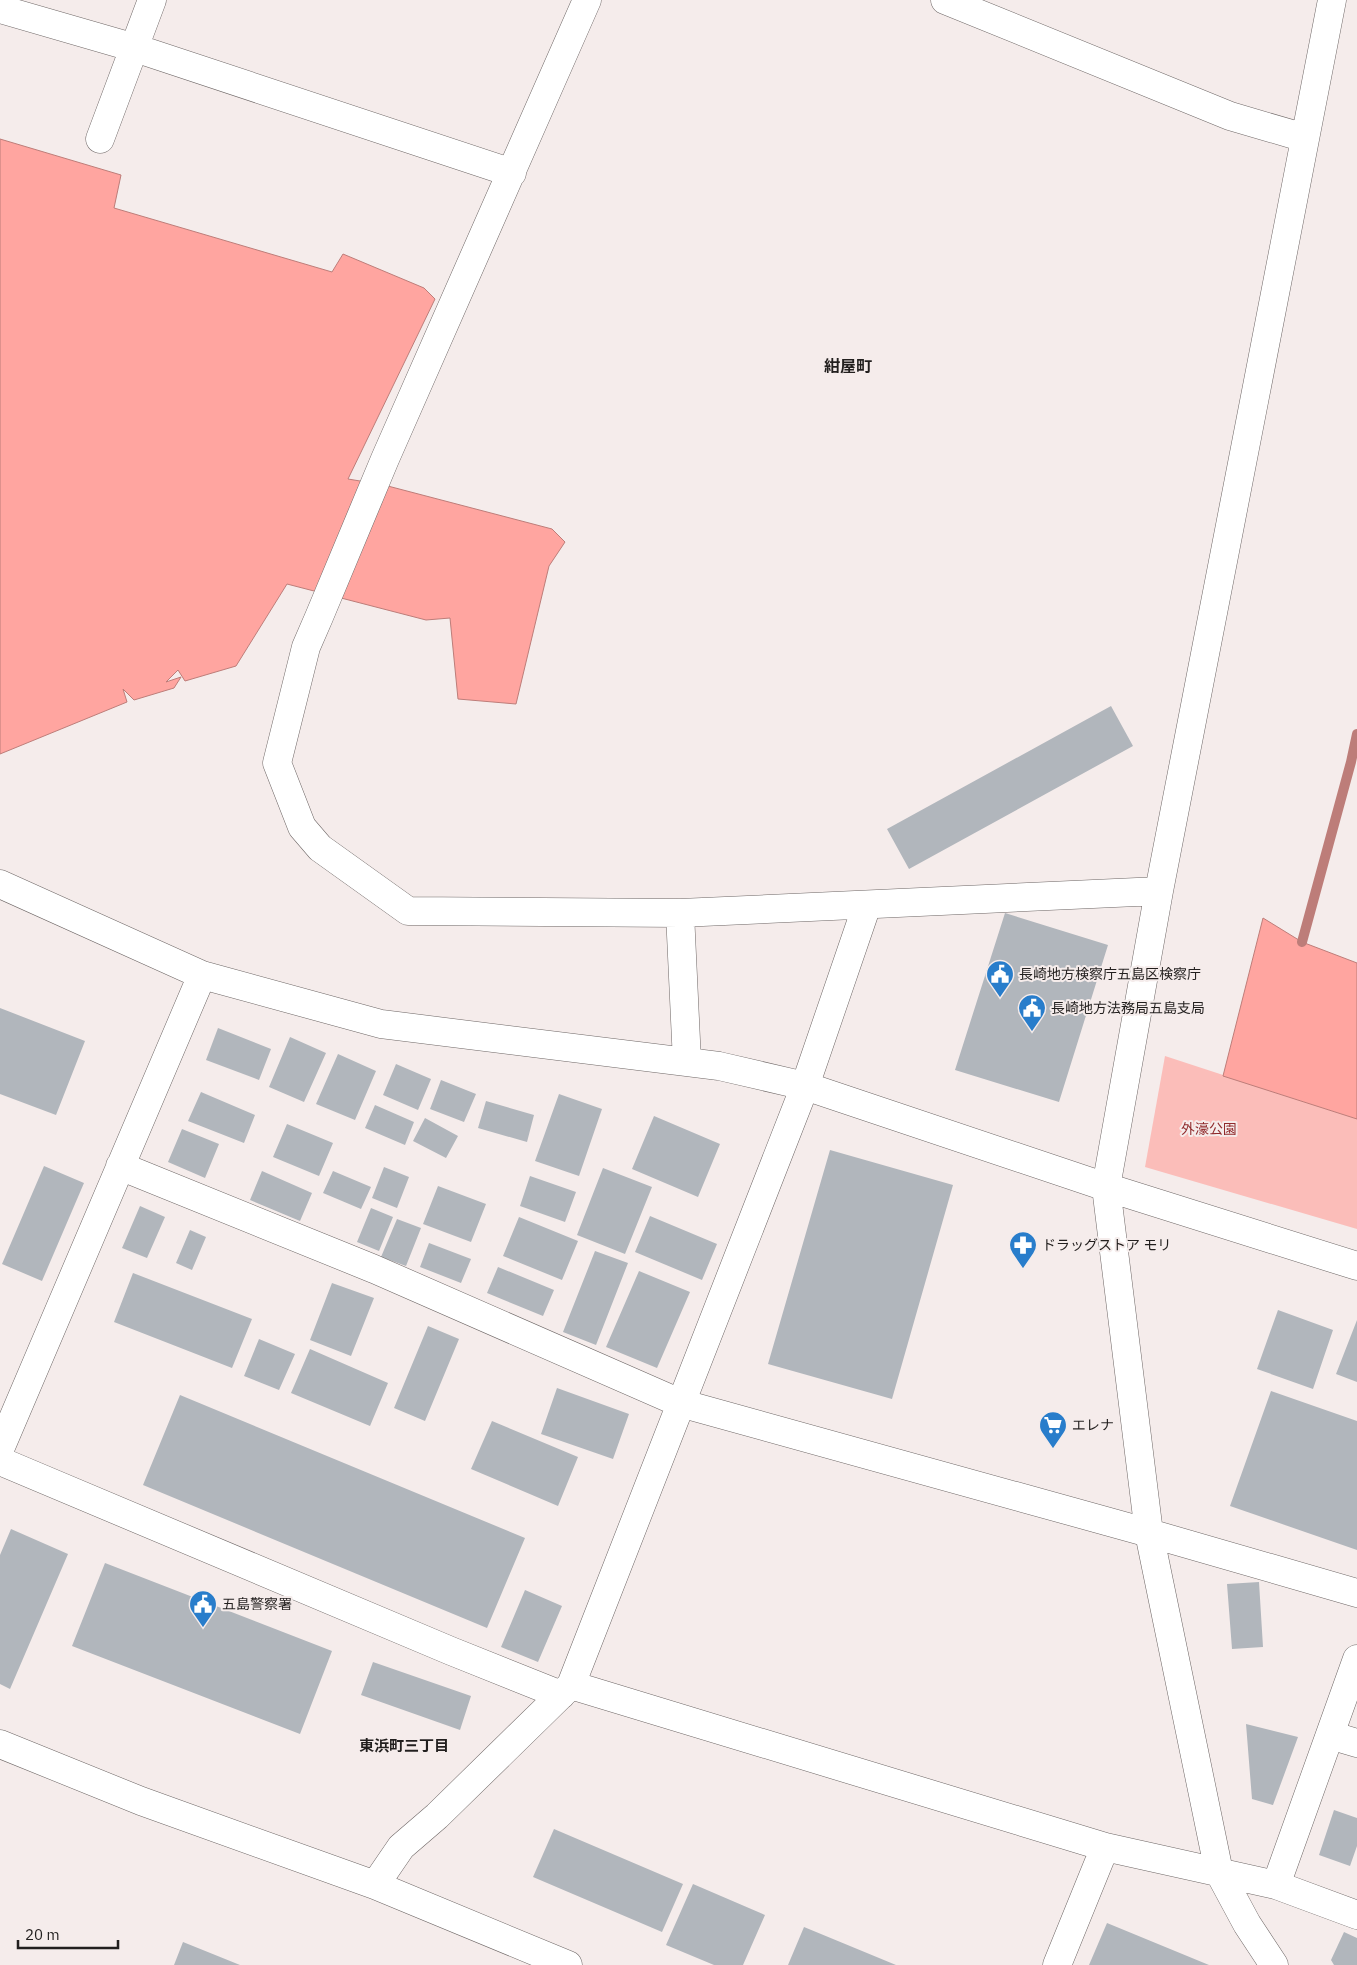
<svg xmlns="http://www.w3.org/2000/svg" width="1357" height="1965" viewBox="0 0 1357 1965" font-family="'IBM Plex Sans','Noto Sans JP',sans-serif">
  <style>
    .green { fill: #fbbdb9 }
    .water { fill: #ffa5a0; stroke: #bd7d79 }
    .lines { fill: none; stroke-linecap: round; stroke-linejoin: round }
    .stream { stroke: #bd7d79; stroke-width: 10 }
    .building { fill: #b1b6bc }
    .minor-casing { stroke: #6e6766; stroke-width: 29 }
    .minor { stroke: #fff; stroke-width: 28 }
    .labels { text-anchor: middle; stroke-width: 4; stroke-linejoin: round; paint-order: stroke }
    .poi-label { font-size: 14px; fill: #221f1e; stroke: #f5eceb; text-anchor: start }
    .park-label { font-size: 14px; fill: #902a2c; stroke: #f5eceb }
    .neighbourhood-label { font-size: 15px; font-weight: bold; fill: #221f1e; stroke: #f5eceb }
    .quarter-label { font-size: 16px; font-weight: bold; fill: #221f1e; stroke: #f5eceb }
  </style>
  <rect width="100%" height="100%" fill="#f5eceb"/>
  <path class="green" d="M1165,1056L1357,1119V1229L1145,1167Z"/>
  <path class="water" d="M0,139L121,175L114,208L332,272L343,254L424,288L435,299L348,479L384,485L552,529L565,542L549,566L516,704L458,699L450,618L426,620L287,584L236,666L185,681L178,670L166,682L181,677L174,688L134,700L123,689L127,702L0,754Z
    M1263,918L1302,942L1357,963V1119L1223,1076Z"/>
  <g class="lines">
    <path class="stream" d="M1302,942L1351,762L1357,734"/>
  </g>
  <path class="building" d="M1111,706L1133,746L909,869L887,829Z
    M1005,913L1108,945L1059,1102L955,1070Z
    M0,1008L85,1041L56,1115L0,1094Z
    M218,1028L271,1049L259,1080L206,1060Z
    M290,1037L326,1053L304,1102L269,1087Z
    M338,1054L376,1071L355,1120L316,1104Z
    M396,1064L431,1079L418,1110L383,1095Z
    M441,1080L476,1094L464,1122L430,1109Z
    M201,1092L255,1115L244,1143L188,1121Z
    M559,1094L602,1109L579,1176L535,1161Z
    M486,1101L534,1115L527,1142L478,1128Z
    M375,1105L414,1122L405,1145L365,1128Z
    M654,1116L720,1144L698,1197L632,1169Z
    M425,1118L458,1136L446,1158L413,1141Z
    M287,1124L333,1143L319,1176L273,1157Z
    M182,1129L219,1144L205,1178L168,1162Z
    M830,1150L953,1185L892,1399L768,1364Z
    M44,1166L84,1183L42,1281L2,1264Z
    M384,1167L409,1177L397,1208L372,1198Z
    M603,1168L652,1187L625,1254L577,1235Z
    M262,1171L312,1193L300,1221L250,1200Z
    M333,1171L371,1187L361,1209L323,1193Z
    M530,1176L576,1192L565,1222L520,1206Z
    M438,1186L486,1204L471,1242L423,1224Z
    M140,1206L165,1217L147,1258L122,1248Z
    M371,1208L393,1217L379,1251L357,1242Z
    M650,1216L717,1244L702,1280L635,1252Z
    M519,1217L578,1241L562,1280L503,1256Z
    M397,1219L421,1228L406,1266L381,1257Z
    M190,1230L206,1237L192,1270L176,1263Z
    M429,1243L471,1259L461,1283L420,1267Z
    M595,1251L628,1263L596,1345L563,1332Z
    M498,1267L554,1290L543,1316L487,1293Z
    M639,1271L690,1292L657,1368L606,1347Z
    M133,1273L252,1319L232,1368L114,1322Z
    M332,1283L374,1298L351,1356L310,1340Z
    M1278,1310L1333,1330L1313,1389L1257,1369Z
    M1357,1320V1382L1336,1374Z
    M428,1326L459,1339L425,1421L394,1408Z
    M259,1339L295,1354L279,1390L244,1376Z
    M310,1349L388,1383L370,1426L291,1393Z
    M557,1388L629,1414L613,1459L541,1434Z
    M1271,1391L1357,1421V1550L1230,1506Z
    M180,1395L525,1538L487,1628L143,1485Z
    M492,1421L578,1457L558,1506L471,1469Z
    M11,1529L68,1554L10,1689L0,1684V1555Z
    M105,1563L332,1651L300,1734L72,1646Z
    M1259,1582L1263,1647L1232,1649L1227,1584Z
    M525,1590L562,1606L538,1662L501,1647Z
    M373,1662L471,1696L460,1730L361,1695Z
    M1246,1724L1298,1737L1273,1805L1252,1799Z
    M1334,1810L1357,1818V1846L1350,1866L1319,1855Z
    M554,1829L683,1884L662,1932L533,1877Z
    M693,1884L765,1915L743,1965H714L666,1945Z
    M1107,1923L1209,1965H1089Z
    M804,1927L896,1965H788Z
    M1344,1932L1357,1938V1965H1334L1331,1960Z
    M183,1942L240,1965H174Z"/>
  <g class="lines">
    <g class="minor-casing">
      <path id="minor" d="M587,0L385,459L319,617L306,647L277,763L302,827L320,848L408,911L680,913L687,1062
        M945,0L1230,116L1305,138
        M0,9L135,48L512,173
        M100,139L152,0
        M0,884L202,975L381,1024L719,1066L805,1086L1106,1187L1357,1266
        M680,913L1159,891
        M120,1166L374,1269L680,1403L1149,1533L1357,1593
        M0,1449L202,975
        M0,1461L451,1651L561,1695
        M571,1685L1105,1847L1276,1885L1357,1915
        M1330,1735L1357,1743
        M0,1744L141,1801L375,1885L568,1965
        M375,1885L401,1847L437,1816L571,1685L805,1086L867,905
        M1276,1885L1357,1659
        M1057,1965L1105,1847
        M1274,1965L1247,1924L1219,1872L1149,1533L1106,1187L1159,891L1332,0"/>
    </g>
    <use href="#minor" class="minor"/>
  </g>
  <defs>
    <g id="civic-pin" transform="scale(1.4375)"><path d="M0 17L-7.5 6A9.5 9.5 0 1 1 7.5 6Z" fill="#287dcb" stroke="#f5eceb"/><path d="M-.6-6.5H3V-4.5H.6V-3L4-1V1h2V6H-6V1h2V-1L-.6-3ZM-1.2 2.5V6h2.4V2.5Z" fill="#fff"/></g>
    <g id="pharmacy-pin" transform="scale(1.4375)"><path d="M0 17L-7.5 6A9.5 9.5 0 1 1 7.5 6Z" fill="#287dcb" stroke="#f5eceb"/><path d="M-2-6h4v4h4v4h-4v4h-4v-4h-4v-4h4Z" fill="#fff"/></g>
    <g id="supermarket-pin" transform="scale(1.4375)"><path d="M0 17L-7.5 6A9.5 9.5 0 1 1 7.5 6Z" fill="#287dcb" stroke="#f5eceb"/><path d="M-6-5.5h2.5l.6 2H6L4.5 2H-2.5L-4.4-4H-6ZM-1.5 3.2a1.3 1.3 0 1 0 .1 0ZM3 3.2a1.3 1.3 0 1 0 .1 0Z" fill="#fff"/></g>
  </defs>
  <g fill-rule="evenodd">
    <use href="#civic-pin" x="1000" y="974"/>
    <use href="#civic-pin" x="1032" y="1008"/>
    <use href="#pharmacy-pin" x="1023" y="1245"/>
    <use href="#supermarket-pin" x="1053" y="1425"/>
    <use href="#civic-pin" x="203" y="1604"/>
  </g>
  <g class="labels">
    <g class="poi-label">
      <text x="1019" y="979">長崎地方検察庁五島区検察庁</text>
      <text x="1051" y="1013">長崎地方法務局五島支局</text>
      <text x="1042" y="1250">ドラッグストア モリ</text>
      <text x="1072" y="1430">エレナ</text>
      <text x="222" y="1609">五島警察署</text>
    </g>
    <g class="park-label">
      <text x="1209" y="1134">外濠公園</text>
    </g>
    <g class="neighbourhood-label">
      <text x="404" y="1751">東浜町三丁目</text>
    </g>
    <g class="quarter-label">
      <text x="848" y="372">紺屋町</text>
    </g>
  </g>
  <path d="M18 1940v8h100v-8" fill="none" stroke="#221f1e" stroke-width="2.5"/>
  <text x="25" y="1940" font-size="15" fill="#221f1e" stroke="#f5eceb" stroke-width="4" paint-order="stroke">20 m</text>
</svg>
